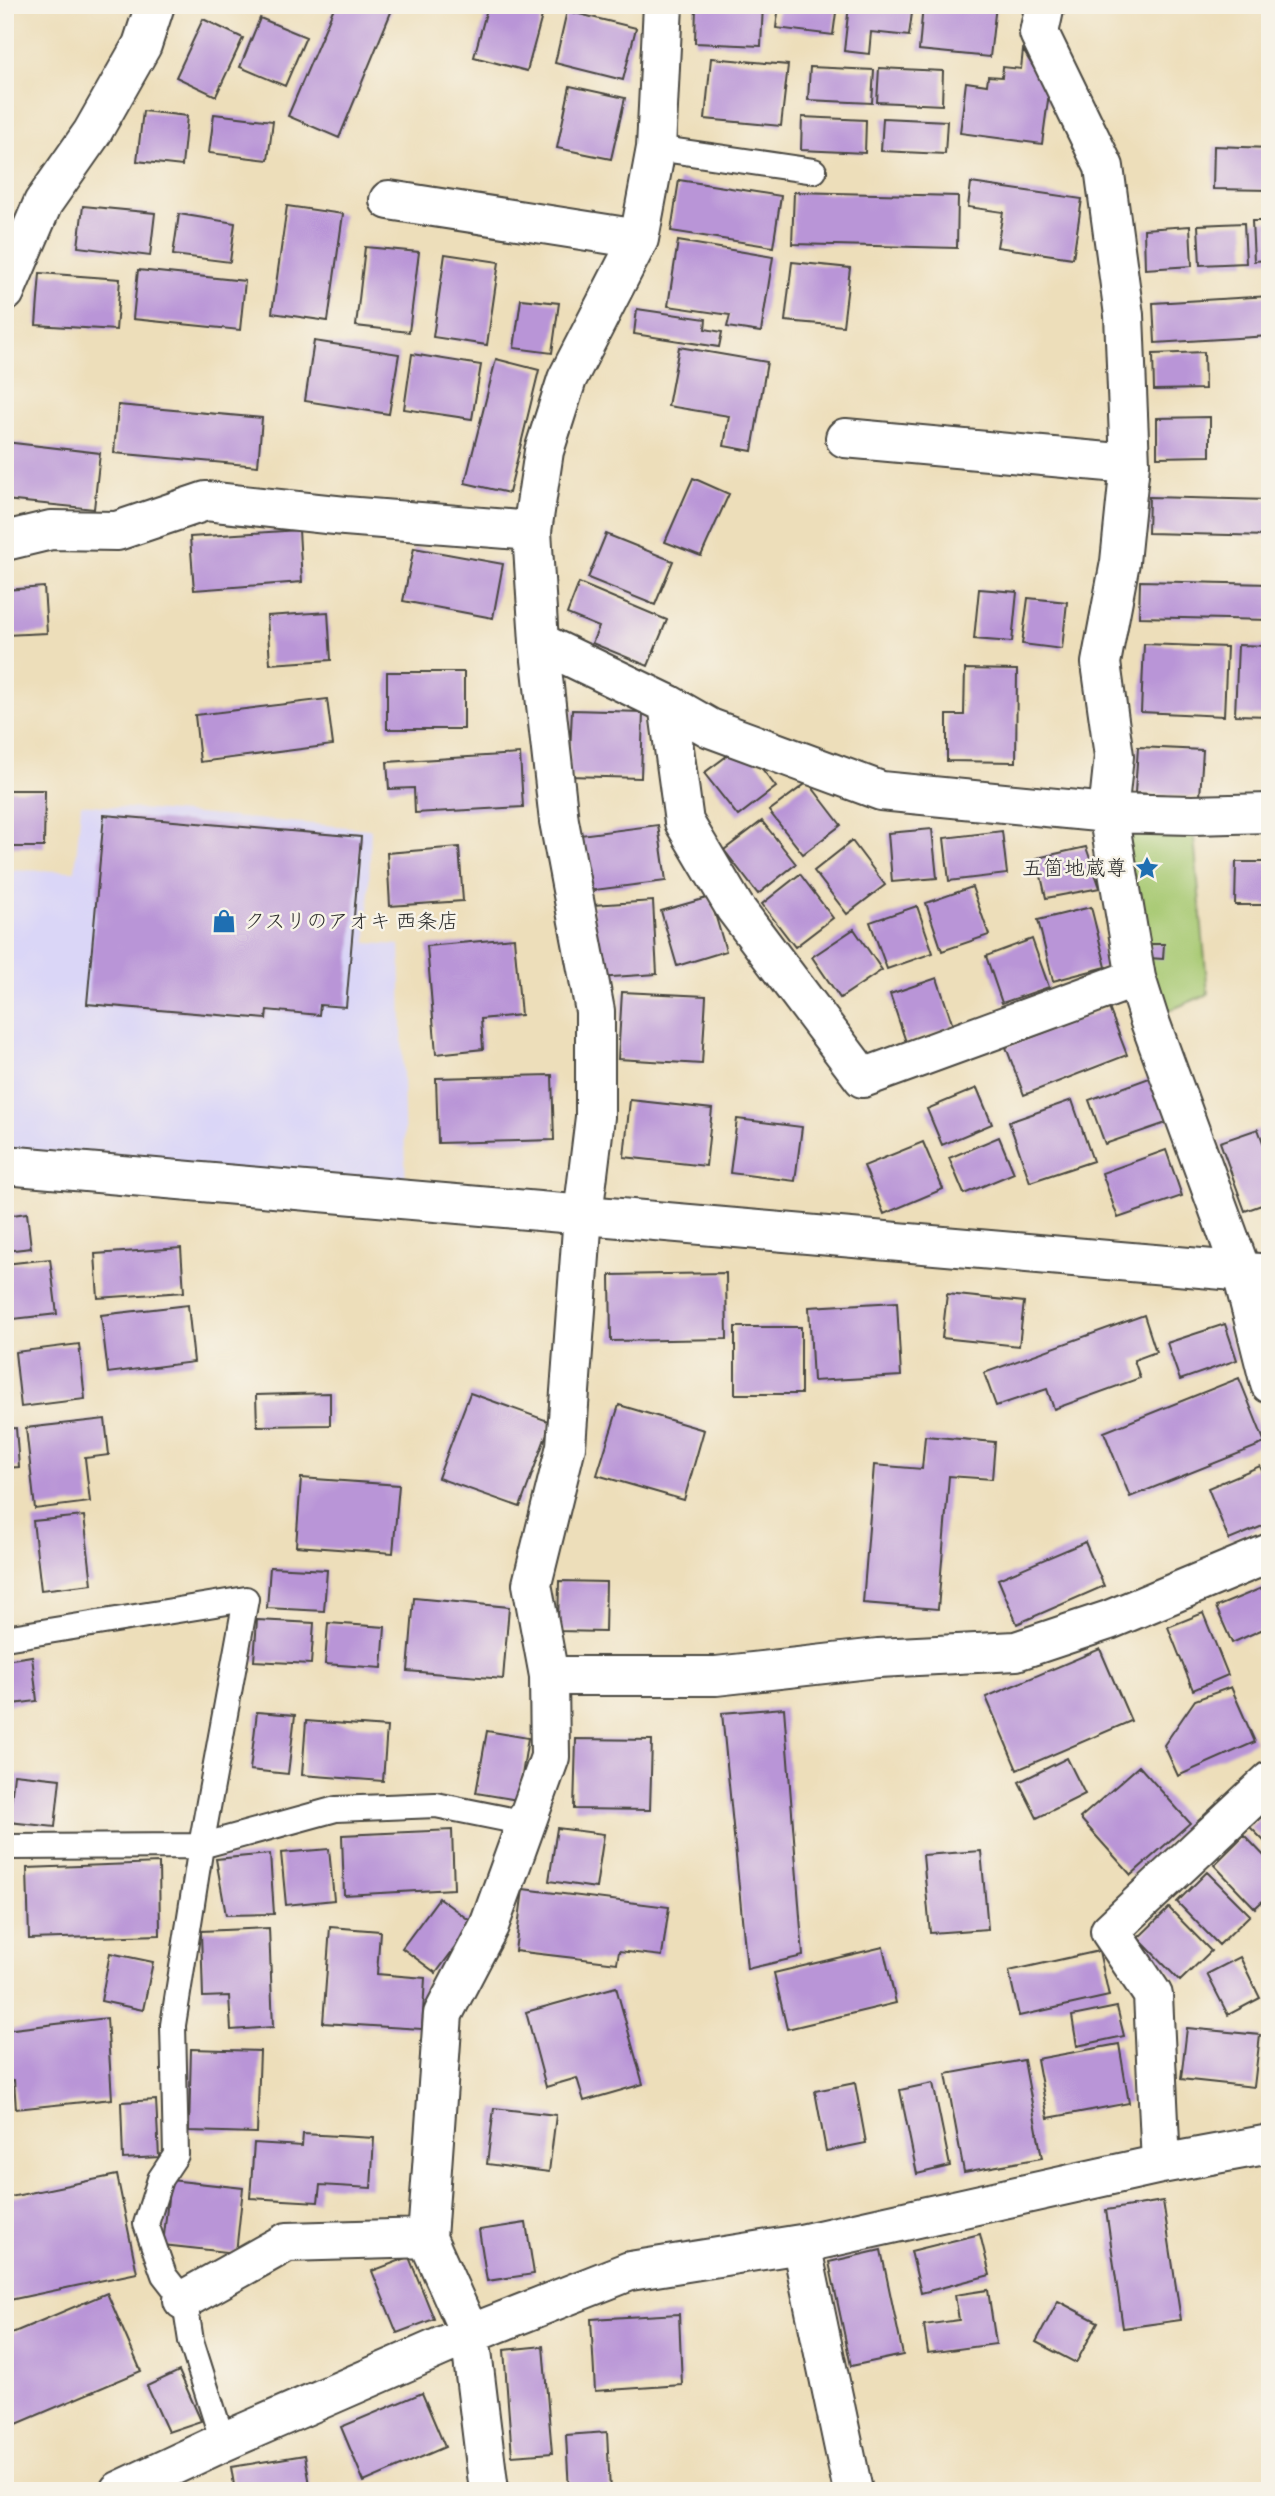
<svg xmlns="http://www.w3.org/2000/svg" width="1275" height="2496" viewBox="0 0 1275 2496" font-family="'Patrick Hand','Klee One',sans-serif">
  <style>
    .built { fill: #dad6f7 }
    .green { fill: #a7c972; stroke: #697a4e; stroke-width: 2 }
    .building { fill: #b995d7 }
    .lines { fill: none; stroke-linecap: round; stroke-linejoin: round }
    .lane-casing { stroke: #484640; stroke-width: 28 }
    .street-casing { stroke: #484640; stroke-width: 42 }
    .secondary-casing { stroke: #484640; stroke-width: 42 }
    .lane { stroke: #fff; stroke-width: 24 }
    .street { stroke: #fff; stroke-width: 38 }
    .secondary { stroke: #fff; stroke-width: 38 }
    .labels { text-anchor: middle; stroke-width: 5; stroke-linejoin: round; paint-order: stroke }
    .poi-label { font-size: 21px; fill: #2b2b2b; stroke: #f7f3e8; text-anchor: end }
  </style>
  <rect width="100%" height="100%" fill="#f7f3e8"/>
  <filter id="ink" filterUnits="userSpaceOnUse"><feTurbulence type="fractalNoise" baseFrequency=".0143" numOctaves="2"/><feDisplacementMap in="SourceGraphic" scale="14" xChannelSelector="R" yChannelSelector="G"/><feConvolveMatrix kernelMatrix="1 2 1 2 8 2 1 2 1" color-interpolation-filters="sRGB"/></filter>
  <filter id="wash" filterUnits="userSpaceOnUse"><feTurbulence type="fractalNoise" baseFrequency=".00686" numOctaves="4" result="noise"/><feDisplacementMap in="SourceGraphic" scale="28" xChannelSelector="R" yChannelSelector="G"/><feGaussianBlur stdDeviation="1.57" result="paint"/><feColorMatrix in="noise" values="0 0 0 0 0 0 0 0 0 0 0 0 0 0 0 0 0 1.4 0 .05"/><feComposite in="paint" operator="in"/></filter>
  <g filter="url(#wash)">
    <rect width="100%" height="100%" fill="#eddeba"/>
    <path class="built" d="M81,804L371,829L367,943L400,945L406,1200L5,1165V870L75,871Z"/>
    <path class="green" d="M1108,813L1192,815L1208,994L1149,1019Z"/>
    <g id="blocks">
      <path class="building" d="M335,5H394L339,138L288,116Z
        M488,5H545L527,71L474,57Z
        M696,5H763L761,46L695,43Z
        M779,5H837L833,35L776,28Z
        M849,5H913L909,36L871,32L869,54L844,51Z
        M923,5H996L990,57L919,50Z
        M567,11L636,28L623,80L555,63Z
        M260,18L306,37L285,86L240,67Z
        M203,19L243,38L216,96L176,77Z
        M1023,50L1049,93L1042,144L960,133L966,82L987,85L988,76L1002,77L1003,67L1021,69Z
        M711,58L788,65L781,126L705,119Z
        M810,67L874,70L872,103L808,100Z
        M879,68L943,71L942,105L877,102Z
        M570,86L625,98L611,159L557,148Z
        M143,111L187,116L182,166L137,161Z
        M214,114L273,121L268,160L209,153Z
        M802,117L866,120L865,153L801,150Z
        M883,118L947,121L945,154L881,151Z
        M1214,146L1270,148V190L1213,189Z
        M679,180L781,196L773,247L671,231Z
        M971,183L1082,199L1073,258L997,247L1003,212L968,207Z
        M794,192L958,196L957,248L792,244Z
        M83,206L155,213L150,256L78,247Z
        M287,206L343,214L328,321L272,313Z
        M179,214L235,223L230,262L173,255Z
        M1252,221H1270V260L1254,261Z
        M1244,223L1246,263L1200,265L1198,225Z
        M1190,226L1192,266L1145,269L1144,229Z
        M678,241L773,257L761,332L727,327L730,315L668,306Z
        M365,247L419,252L409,332L356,326Z
        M445,254L499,262L487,345L433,337Z
        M792,262L850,268L843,326L785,321Z
        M138,270L245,281L240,330L133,319Z
        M40,273L120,279L116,330L36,325Z
        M1270,296V336L1155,343L1153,303Z
        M521,299L559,303L552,353L514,348Z
        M637,309L706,319L705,329L722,332L719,347L634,334Z
        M314,341L399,354L389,414L305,401Z
        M679,347L767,362L752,451L724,446L729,416L668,406Z
        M1204,352L1205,389L1154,390L1153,354Z
        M412,354L481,365L472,419L404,409Z
        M496,359L539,370L509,493L465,483Z
        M118,405L262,418L258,466L114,453Z
        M1210,417V456L1157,457V418Z
        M5,442L100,453L94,509L5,500Z
        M693,478L729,494L701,556L665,542Z
        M1149,497L1270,500V536L1148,533Z
        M299,530L302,582L194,590L190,537Z
        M606,534L673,561L655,605L588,578Z
        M414,548L503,564L493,618L403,601Z
        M1140,581L1270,584V620L1139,617Z
        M579,583L667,620L648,666L592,643L599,627L567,614Z
        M44,587L47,633L5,635V590Z
        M979,589L1017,592L1012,642L974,639Z
        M1028,598L1067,602L1062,649L1022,644Z
        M328,612L331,660L270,664L267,616Z
        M1144,644L1227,647L1224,716L1141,712Z
        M1238,645L1270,646V716L1235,715Z
        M965,669L1017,670L1016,762L947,761V715H964Z
        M387,672H464V729H387Z
        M327,699L333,745L200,762L195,715Z
        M572,710L643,712L641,778L569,776Z
        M743,744L776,787L738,816L704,773Z
        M1138,747L1203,750L1200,797L1135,793Z
        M520,754L523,807L415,813L414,788L389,789L387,762Z
        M808,782L841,825L803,854L769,811Z
        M5,790H45L44,847H5Z
        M104,815L361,837L346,1007L320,1005L319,1015L267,1010L266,1019L87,1004Z
        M762,821L796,864L758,894L724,850Z
        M658,825L666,881L587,891L580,835Z
        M932,829L937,878L892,882L888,833Z
        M1002,831L1007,874L949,881L944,838Z
        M852,841L885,885L847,914L814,871Z
        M459,847L463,901L390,906L387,853Z
        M1086,847L1100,888L1046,898L1037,858Z
        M1236,862H1270V905H1235Z
        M800,874L833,918L795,947L762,904Z
        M972,887L989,935L942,951L926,903Z
        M710,897L726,951L677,966L661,911Z
        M653,901L657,974L597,978L593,905Z
        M917,906L933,953L887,969L870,922Z
        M1091,907L1106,967L1053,981L1038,920Z
        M854,929L882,970L840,998L812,957Z
        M514,938L521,1015L481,1019L483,1049L436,1054L427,946Z
        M1032,939L1049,987L1002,1003L986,956Z
        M1150,944H1164L1163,959L1149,958Z
        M937,978L953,1026L906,1042L890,994Z
        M622,992L706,996L702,1064L618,1059Z
        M1109,1008L1127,1055L1024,1095L1006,1047Z
        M552,1075L554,1140L438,1143L436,1078Z
        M1152,1077L1169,1122L1105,1144L1089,1100Z
        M977,1088L992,1124L942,1145L927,1109Z
        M630,1100L712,1109L706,1166L624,1157Z
        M1072,1100L1093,1161L1030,1182L1009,1122Z
        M737,1119L802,1127L795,1181L730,1173Z
        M1258,1129L1270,1161V1202L1245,1211L1220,1142Z
        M999,1137L1014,1173L964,1194L949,1158Z
        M923,1142L943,1189L884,1214L864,1166Z
        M1166,1150L1182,1196L1118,1218L1102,1173Z
        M27,1213L31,1248L5,1251V1216Z
        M181,1248L184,1292L98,1298L95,1254Z
        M50,1259L57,1314L5,1320V1264Z
        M726,1273L727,1339L611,1341L610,1275Z
        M947,1294L1024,1302L1019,1346L942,1338Z
        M897,1302L901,1376L813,1381L809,1307Z
        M188,1305L194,1362L108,1373L101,1315Z
        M1144,1315L1156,1352L1134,1360L1140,1378L1054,1409L1047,1389L996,1406L984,1373Z
        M1225,1324L1237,1360L1180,1380L1167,1343Z
        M735,1327H801V1394H735Z
        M79,1344L85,1399L21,1407L15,1352Z
        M1239,1378L1265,1443L1130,1497L1104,1432Z
        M330,1393V1425L257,1426L256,1395Z
        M470,1393L551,1422L520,1507L438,1478Z
        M619,1405L704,1430L684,1500L597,1475Z
        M105,1419L109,1455L85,1458L90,1502L35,1509L26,1428Z
        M16,1428L19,1467L5,1468V1429Z
        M925,1436L995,1442L992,1479L949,1476L938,1609L863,1603L874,1465L922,1469Z
        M1260,1466L1270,1489V1523L1229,1540L1208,1488Z
        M301,1478L399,1485L393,1553L296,1546Z
        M84,1516L92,1584L41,1590L33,1521Z
        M1085,1542L1104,1586L1017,1624L998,1579Z
        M270,1567L327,1570L324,1611L267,1608Z
        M559,1581L606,1582L605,1632L558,1631Z
        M1269,1585L1270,1626L1232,1643L1216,1607Z
        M414,1598L509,1607L503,1679L408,1671Z
        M1203,1613L1228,1675L1193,1690L1168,1627Z
        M257,1620L314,1623L311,1664L254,1661Z
        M328,1623L385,1627L382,1668L325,1664Z
        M1100,1649L1131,1721L1017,1770L986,1697Z
        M32,1656L37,1701L5,1705V1660Z
        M1231,1687L1255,1742L1178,1776L1164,1745L1195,1700Z
        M784,1708L803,1956L747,1969L722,1713Z
        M257,1712L295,1715L288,1774L250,1770Z
        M306,1721L387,1727L383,1781L302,1775Z
        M487,1731L528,1738L518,1800L476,1793Z
        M576,1739L652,1740L650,1810L574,1809Z
        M1067,1758L1085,1794L1037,1818L1019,1782Z
        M1139,1766L1190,1823L1131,1875L1080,1818Z
        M14,1774L60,1779L55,1827L9,1822Z
        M1270,1809V1847L1250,1827Z
        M557,1828L604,1834L596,1888L549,1881Z
        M452,1830L454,1889L344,1895L342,1835Z
        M1244,1835L1270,1862V1894L1255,1908L1214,1865Z
        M329,1849L334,1900L286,1905L281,1853Z
        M981,1851L988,1929L930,1933L923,1855Z
        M270,1854L274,1914L226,1915L216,1859Z
        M159,1863L160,1935L29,1939L27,1868Z
        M1207,1872L1250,1915L1219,1945L1177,1902Z
        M5,1880H10V1947H5Z
        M523,1889L669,1907L662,1956L619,1951L617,1963L515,1951Z
        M439,1898L473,1923L436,1973L402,1948Z
        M1169,1908L1211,1951L1180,1981L1138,1938Z
        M330,1927L380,1931L377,1974L425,1978L422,2029L323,2023Z
        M269,1928L273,2027L231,2030L229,1996L203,1997L201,1931Z
        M883,1947L896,2003L787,2029L774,1973Z
        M1099,1951L1109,1996L1019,2016L1009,1971Z
        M110,1953L153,1962L143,2010L101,2001Z
        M1240,1957L1260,1998L1228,2015L1207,1974Z
        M616,1987L643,2084L584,2101L577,2078L546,2087L526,2012Z
        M1117,2007L1124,2036L1077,2046L1072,2016Z
        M107,2018L112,2099L16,2109L14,2080L5,2081V2030Z
        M1187,2028L1260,2035L1254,2087L1181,2079Z
        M1119,2044L1129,2103L1048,2118L1037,2059Z
        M191,2049L260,2051L257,2133L189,2131Z
        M1024,2060L1042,2158L964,2172L946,2074Z
        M855,2083L866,2143L826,2151L815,2091Z
        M933,2083L950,2166L917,2174L900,2090Z
        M156,2100L159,2157L123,2159L121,2102Z
        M494,2108L556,2115L549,2172L487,2164Z
        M303,2134L374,2138L371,2188L320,2185L318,2202L250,2198L254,2143L302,2146Z
        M117,2175L137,2273L5,2301V2198Z
        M170,2180L243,2188L236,2253L163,2245Z
        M1163,2201L1181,2320L1123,2328L1106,2210Z
        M526,2223L534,2274L487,2281L479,2230Z
        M980,2234L990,2275L921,2293L911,2251Z
        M881,2250L903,2355L851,2366L829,2262Z
        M409,2257L434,2319L397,2333L372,2271Z
        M988,2290L996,2344L928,2353L924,2325L959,2320L955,2295Z
        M107,2293L141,2371L5,2429V2336Z
        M1058,2301L1098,2322L1076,2363L1036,2342Z
        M679,2314L682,2385L595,2391L591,2319Z
        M543,2346L552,2453L512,2456L504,2350Z
        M179,2371L201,2421L168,2432L147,2386Z
        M422,2393L445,2447L364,2482L341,2427Z
        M607,2432L610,2491H569L566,2435Z
        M305,2455L311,2491H235L231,2467Z"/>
    </g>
  </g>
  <g filter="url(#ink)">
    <use href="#blocks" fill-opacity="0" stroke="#484640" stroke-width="2"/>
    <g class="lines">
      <g class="lane-casing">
        <path id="lane" d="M656,148L814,171
          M5,1638L246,1599L201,1846L173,2025L176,2155L160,2179L146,2224L164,2275L185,2302L191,2341L223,2442
          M5,1847L201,1846L336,1809L436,1805L526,1823"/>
      </g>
      <g class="street-casing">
        <path id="street" d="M1045,5L1039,33L1104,167L1124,315L1130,464L1120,562L1101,663L1114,756L1108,813L1136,978L1149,1019L1242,1273L1270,1384
          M389,200L639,239
          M5,292L43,203L92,133L142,45L155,5
          M845,438L1130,464
          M5,541L51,530L117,531L206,501L345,516L532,531
          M539,642L668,704L710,728L881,791L1108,813L1192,815L1270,813
          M668,704L684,822L735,908L863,1078L1136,978
          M549,1676H716L878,1658L1016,1651L1109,1620L1270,1553
          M1161,2164L1153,1995L1110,1931L1270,1781
          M801,2244L853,2491
          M183,2300L287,2242L427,2238
          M119,2491L223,2442L470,2334L630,2271L801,2244L1161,2164L1270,2144
          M489,2491L470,2334L427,2238L443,2014L489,1926L550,1757L549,1676L532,1584L566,1446L583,1215L595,1117V1011L559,821L539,642L532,531L544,451L567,379L639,239L656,148L663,5"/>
      </g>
      <g class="secondary-casing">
        <path id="secondary" d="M5,1165L1270,1274"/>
      </g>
      <use href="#lane" class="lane"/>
      <use href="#street" class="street"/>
      <use href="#secondary" class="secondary"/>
    </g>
  </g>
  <defs>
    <g id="sight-bare" transform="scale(1.89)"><path d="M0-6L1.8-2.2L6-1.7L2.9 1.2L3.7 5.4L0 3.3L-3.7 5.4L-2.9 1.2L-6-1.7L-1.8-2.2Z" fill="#1f6fb2" stroke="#f7f3e8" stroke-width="2.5" paint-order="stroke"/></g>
    <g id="shop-bare" transform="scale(1.89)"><path d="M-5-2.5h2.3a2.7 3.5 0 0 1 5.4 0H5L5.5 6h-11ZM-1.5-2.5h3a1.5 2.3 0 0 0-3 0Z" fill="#1f6fb2" stroke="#f7f3e8" stroke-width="2.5" paint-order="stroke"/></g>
  </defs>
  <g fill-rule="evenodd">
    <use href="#sight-bare" x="1147" y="868"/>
    <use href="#shop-bare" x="224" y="921"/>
  </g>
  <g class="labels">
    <g class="poi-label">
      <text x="1127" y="875">五箇地蔵尊</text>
      <text x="244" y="928" text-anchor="start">クスリのアオキ 西条店</text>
    </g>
  </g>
  <rect width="1275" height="2496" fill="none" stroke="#f7f3e8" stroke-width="28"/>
</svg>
